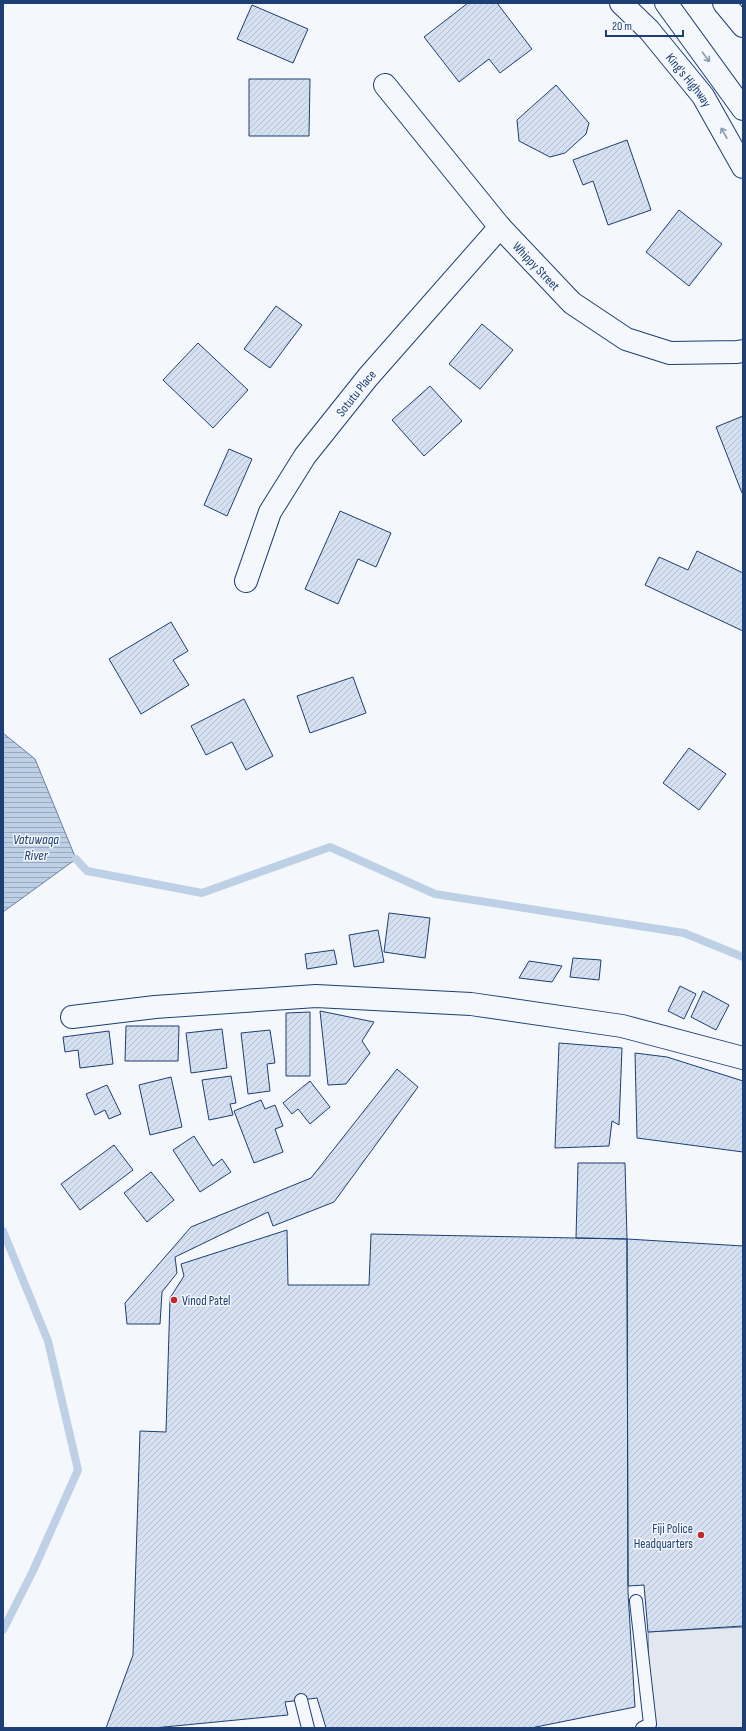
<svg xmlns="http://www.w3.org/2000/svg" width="746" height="1731" viewBox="0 0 746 1731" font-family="'Sofia Sans Condensed',sans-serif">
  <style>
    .parking { fill: #e3e8f0; stroke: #687fa3 }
    .water { fill: url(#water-rules); stroke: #687fa3 }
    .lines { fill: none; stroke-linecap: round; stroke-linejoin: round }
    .stream { stroke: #bed0e5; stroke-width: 8 }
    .building { fill: url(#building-hatch); stroke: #1d3f73 }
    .service-casing { stroke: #1d3f73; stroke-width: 14 }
    .minor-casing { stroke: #1d3f73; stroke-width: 24 }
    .trunk-casing { stroke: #1d3f73; stroke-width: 24 }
    .service { stroke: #f4f7fb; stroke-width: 12 }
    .minor { stroke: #f4f7fb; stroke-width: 22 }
    .trunk { stroke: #f4f7fb; stroke-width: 22 }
    .oneway { stroke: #889bb7 }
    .poi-dot { fill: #c62828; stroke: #f4f7fb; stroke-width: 1.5 }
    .labels { text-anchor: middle; stroke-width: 3; stroke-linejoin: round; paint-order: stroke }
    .street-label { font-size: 13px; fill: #1d3f73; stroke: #f4f7fb }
    .poi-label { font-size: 13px; fill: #1d3f73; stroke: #f4f7fb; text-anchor: start }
    .water-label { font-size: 14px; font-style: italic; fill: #1d3f73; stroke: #f4f7fb }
  </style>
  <defs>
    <pattern id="water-rules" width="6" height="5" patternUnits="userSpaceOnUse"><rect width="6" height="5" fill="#bed0e5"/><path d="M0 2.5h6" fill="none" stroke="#9aaabe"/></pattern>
    <pattern id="building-hatch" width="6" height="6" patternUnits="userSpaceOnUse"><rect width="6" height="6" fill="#d5e0f0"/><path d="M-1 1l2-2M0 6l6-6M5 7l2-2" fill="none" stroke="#b6c1d1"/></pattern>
  </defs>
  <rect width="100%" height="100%" fill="#f4f7fb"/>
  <path class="parking" d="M743,1627V1728H642L650,1724L648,1632Z"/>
  <path class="water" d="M3,733L35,759L76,859L3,912Z"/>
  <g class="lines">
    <path class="stream" d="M76,859L87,871L202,893L330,847L435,894L684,933L743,957
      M3,1231L48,1341L78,1470L33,1571L3,1630"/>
  </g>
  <path class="building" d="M468,3H497L532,49L500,73L489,59L459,82L424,37Z
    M252,5L308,29L293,63L237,39Z
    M249,79H310L309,136H249Z
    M556,85L589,123L586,134L565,153L550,157L519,141L517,120Z
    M627,140L651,210L608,225L593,181L583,185L573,160Z
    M679,210L722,244L689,286L646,252Z
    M276,306L302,325L270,368L244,349Z
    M482,324L513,350L480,389L449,364Z
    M198,343L248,390L213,428L163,380Z
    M430,386L462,421L424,456L392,420Z
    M743,416V493H742L716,427Z
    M229,449L252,459L227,516L204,505Z
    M340,511L391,533L376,567L358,559L338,604L305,589Z
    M697,551L743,573V631L645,585L659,557L688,570Z
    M171,622L188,651L173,660L189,685L141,714L109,659Z
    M353,677L366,713L310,733L297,696Z
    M244,699L273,756L246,770L232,742L206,755L191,726Z
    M689,748L726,774L699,810L663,783Z
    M389,913L430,918L425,958L384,952Z
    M378,930L384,962L354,967L349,935Z
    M334,950L337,964L307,969L305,954Z
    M573,958L601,960L599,980L570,977Z
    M529,961L562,966L552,982L519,978Z
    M680,986L696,994L684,1019L668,1011Z
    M703,991L729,1005L716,1030L691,1017Z
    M320,1011L374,1022L362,1041L370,1053L346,1084L328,1085Z
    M310,1012V1076H286V1013Z
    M126,1026H179L178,1061H125Z
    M222,1029L227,1068L191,1073L186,1033Z
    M270,1030L275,1063L267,1064L270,1091L248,1094L241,1033Z
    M109,1031L113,1064L80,1068L78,1050L65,1052L63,1037Z
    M559,1043L622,1048L619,1125L612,1121L609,1146L555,1148Z
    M635,1053L667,1057L743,1081V1152L637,1138Z
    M397,1069L418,1087L334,1202L273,1226L268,1212L175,1257L177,1273L162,1292L160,1324H127L125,1303L191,1227L311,1178Z
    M231,1076L236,1103L230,1104L233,1115L209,1120L202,1080Z
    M171,1077L182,1127L150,1135L139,1085Z
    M310,1081L330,1107L310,1124L298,1109L292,1114L283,1103Z
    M107,1085L121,1114L109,1119L105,1110L95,1115L86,1094Z
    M261,1100L265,1109L275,1105L283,1126L275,1129L283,1152L254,1163L234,1111Z
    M194,1136L213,1166L222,1159L231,1172L200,1192L173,1150Z
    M114,1145L133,1170L80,1210L61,1184Z
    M578,1163H625L627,1239L576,1238Z
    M151,1172L174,1200L147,1222L124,1193Z
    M287,1230L288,1285H369L371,1234L627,1239L628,1592L635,1707L531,1728H326L317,1698L285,1702L288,1715L154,1728H106L133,1655L140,1431L166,1432L170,1298L184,1276L181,1264Z
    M627,1239L743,1246V1626L648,1632L644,1585L628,1586Z"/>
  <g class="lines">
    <g class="service-casing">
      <path id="service" d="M636,1601L650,1724L642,1728
        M301,1700L308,1728"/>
    </g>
    <g class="minor-casing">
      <g id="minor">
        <path d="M724,3L743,26"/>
        <path id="s1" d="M385,85L500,227L572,303L626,339L670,353L737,352L743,351"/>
        <path id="s2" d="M246,581L270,512L305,456L368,377L500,227"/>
        <path d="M72,1017L155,1007L316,996L471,1004L622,1026L743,1058"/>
      </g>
    </g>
    <g class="trunk-casing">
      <g id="trunk">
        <path id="s3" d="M621,3L649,30L703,96L743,167"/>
        <path d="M666,3L743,109"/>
      </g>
    </g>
    <use href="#service" class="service"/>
    <use href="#minor" class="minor"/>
    <use href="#trunk" class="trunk"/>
  </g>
  <defs><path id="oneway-shaft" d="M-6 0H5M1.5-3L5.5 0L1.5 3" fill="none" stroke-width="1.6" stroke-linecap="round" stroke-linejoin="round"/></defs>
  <g class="oneway">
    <use href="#oneway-shaft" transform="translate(706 57) rotate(53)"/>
    <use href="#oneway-shaft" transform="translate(724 133) rotate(-119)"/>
  </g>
  <g class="poi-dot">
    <circle cx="174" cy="1300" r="4"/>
    <circle cx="701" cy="1535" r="4"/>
  </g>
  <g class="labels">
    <g class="street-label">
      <text dy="5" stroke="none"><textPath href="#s3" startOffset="103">King's Highway</textPath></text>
      <text dy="5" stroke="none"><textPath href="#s1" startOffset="236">Whippy Street</textPath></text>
      <text dy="5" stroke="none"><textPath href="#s2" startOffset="220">Sotutu Place</textPath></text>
    </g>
    <g class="poi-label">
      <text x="182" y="1305">Vinod Patel</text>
      <text x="693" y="1533" text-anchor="end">Fiji Police<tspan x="693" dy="15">Headquarters</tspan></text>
    </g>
    <g class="water-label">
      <text x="36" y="844">Vatuwaqa<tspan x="36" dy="16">River</tspan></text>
    </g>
  </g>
  <rect width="746" height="1731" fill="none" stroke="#1d3f73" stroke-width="8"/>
  <path d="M606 30v6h77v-6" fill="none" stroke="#1d3f73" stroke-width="2"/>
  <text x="612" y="30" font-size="12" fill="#1d3f73" stroke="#f4f7fb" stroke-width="3" paint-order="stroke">20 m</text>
</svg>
